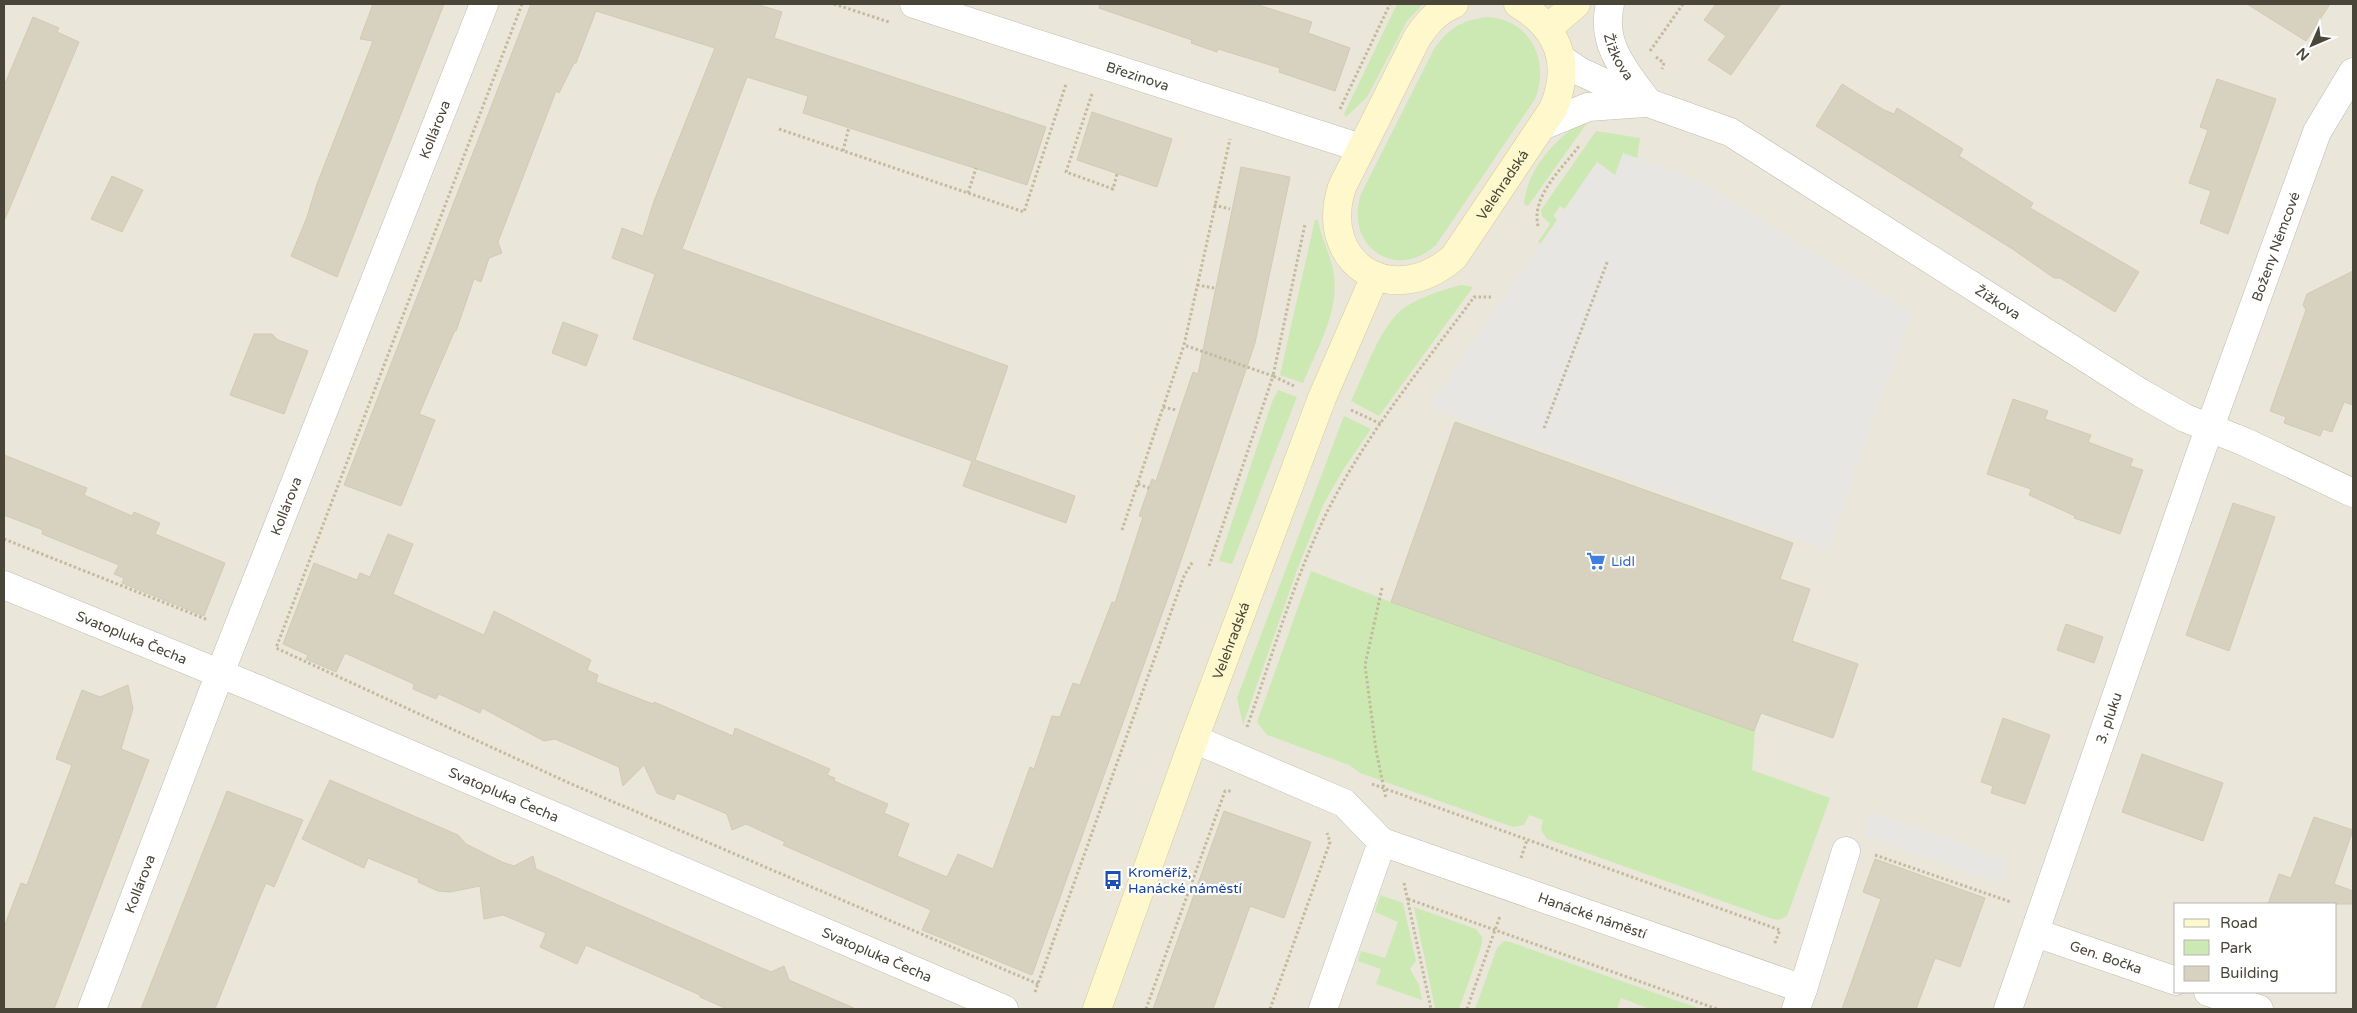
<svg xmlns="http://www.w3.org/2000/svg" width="2357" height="1013" viewBox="0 0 2357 1013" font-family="'Varela Round',sans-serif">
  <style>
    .residential { fill: #eae6d9; fill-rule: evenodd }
    .green { fill: #cce9b4 }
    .parking { fill: #e7e6e2 }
    .building { fill: #d7d1c0; stroke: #d2cab3 }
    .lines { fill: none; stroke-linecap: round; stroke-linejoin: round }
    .minor-casing { stroke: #c1bdad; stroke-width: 29 }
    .secondary-casing { stroke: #d5cc9b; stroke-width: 29 }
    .path { stroke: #c3ba9e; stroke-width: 3; stroke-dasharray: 2.5 2.5; stroke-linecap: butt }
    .minor { stroke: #fff; stroke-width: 28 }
    .secondary { stroke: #fff8cc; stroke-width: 28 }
    .labels { text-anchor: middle; stroke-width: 4.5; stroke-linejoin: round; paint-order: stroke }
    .street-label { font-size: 14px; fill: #4a4539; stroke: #fff }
    .shop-label { font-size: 14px; fill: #366cbe; stroke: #fff; text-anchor: start }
    .transit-label { font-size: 14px; fill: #164399; stroke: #fff; text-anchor: start }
  </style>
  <rect width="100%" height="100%" fill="#f6f4eb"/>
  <path class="residential" d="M4,4H2353V1009H4ZM2176,904H2336V992H2176Z"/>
  <path class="green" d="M1397,4H1423L1407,21L1367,97L1346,117L1344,114Z
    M1487,17C1493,18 1501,18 1506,21C1538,33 1547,70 1535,99L1436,245C1395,282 1344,246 1361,194L1434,49C1449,28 1462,20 1487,17Z
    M1583,122L1587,123L1528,206L1524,204C1527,170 1555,138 1583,122Z
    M1596,131L1640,138L1637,159L1618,177L1566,210L1560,206L1553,216L1559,221L1546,248L1538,242L1550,224L1542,216L1541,210Z
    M1315,220H1318C1321,239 1332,257 1334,276C1339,312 1316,351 1303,383L1280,375Z
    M1461,285L1473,287L1379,416L1351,401C1364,375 1380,325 1404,308C1420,297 1442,290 1461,285Z
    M1278,390L1297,397L1232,564L1219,561L1272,402Z
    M1344,416L1371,429L1343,470L1323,505L1297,570L1243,725L1237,698Z
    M1311,571L1391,602L1755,731L1752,770L1830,798L1787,916L1778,920L1773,919L1547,839L1541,830L1543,820L1529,815L1524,825L1513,827L1360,773L1349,765L1267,735L1257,722Z
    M1380,895L1403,903L1416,961L1410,969L1419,985L1422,1000L1376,984L1381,969L1358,961L1361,951L1385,958L1398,922L1375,912Z
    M1414,907L1476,929L1482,937V944L1459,1009L1435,1008Z
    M1504,941L1510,942L1701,1009H1650L1621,998L1617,1009H1475L1497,948Z"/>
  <path class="parking" d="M1623,153L1698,180L1911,312L1827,550L1432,409L1437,393L1597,162L1615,175Z
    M1871,811L2009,861L2000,884L1863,835Z"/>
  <path class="building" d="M373,4H444L337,277L291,256L307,217L317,184L373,41L360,39Z
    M531,4H756L782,12L774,38L1046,127L1027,185L803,113L808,96L747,77L682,249L1008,366L975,460L1075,496L1066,523L963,486L972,461L633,339L655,274L612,258L622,228L643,236L654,201L715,48L596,11L576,63H574L559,93L556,91L498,242L502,253L489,258L481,282L474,279L456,331L455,330L419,414L435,420L401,506L344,485Z
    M1100,4H1255L1312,22L1308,33L1350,48L1335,91L1279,72L1280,68L1218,49L1217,52L1191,43L1192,40L1099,8Z
    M1716,4H1781L1731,75L1708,60L1726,36L1704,20Z
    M2247,4H2330L2306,41Z
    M33,17L59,28L57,32L79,42L5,219L4,86Z
    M2217,79L2276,99L2228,234L2200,223L2211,191L2189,183L2208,130L2200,127Z
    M1842,84L1884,110L1894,114L1897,108L1963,149L1959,156L2033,203L2030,208L2139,272L2115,312L2060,278H2054L2014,250L1816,126Z
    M1092,112L1172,139L1157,187L1077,160Z
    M1241,167L1290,177L1255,343L1175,578L1032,975L922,930L931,910L783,845L785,842L746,824L732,830L727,814L677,793L674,800L657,793L644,765L623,786L619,767L555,739L544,741L482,708L480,713L439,694L436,699L413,689L414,684L345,653L336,672L306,659L308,655L283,644L314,563L357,580L360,573L370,577L388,534L413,544L393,594L484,635L494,611L591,660L587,670L598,675L596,682L653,704L654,702L733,736L735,728L830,769L827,775L835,778L834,781L888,804L884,813L909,824L897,856L947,877L958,854L993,869L1030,767L1034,769L1052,716L1060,717L1073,683L1080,685L1112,602L1115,603L1143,517L1139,516L1152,479L1156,481L1193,372L1198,374Z
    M112,176L143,190L122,232L91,219Z
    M2353,271V405L2344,402L2332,432L2323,429L2320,436L2284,423L2286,417L2270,411L2306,310L2303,305L2307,294Z
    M563,322L598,335L586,366L552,353Z
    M254,334H272L278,340L308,351L284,414L230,395Z
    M2013,399L2048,411L2045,419L2091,435L2088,442L2133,459L2130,466L2143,470L2120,534L2074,518L2075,516L2029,495L2031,489L1987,474Z
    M1455,422L1793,543L1780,579L1810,589L1792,641L1858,664L1833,738L1761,713L1754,731L1391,602Z
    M4,455L87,488L84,495L132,516L134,512L160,523L155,534L225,563L204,616L122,583L124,578L114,574L119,565L42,534L43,530L4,515Z
    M2233,503L2275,517L2229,651L2186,635Z
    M2066,624L2103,637L2094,663L2057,650Z
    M128,685L133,709L121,749L149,760L54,1009H4V927L21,883L27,885L72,765L56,759L82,690L100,697Z
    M2003,718L2050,735L2025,804L1991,793L1993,786L1981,782Z
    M2142,754L2223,783L2203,841L2122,812Z
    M330,780L458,835L466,844L502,862L514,866L533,856L536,869L771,972L784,966L789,980L856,1009H727L700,997V995L586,945L577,964L540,947L546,933L503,915L484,919L480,886L450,892L438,891L418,882L419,879L368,858L364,868L302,839Z
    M227,791L303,820L274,887L266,883L259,899L215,1009H141Z
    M1224,811L1311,842L1284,918L1250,906L1213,1009H1153Z
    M2314,817L2353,830L2334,884L2353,891V904H2268L2279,874L2291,878Z
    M1875,859L1985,898L1960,967L1935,958L1916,1009H1842L1881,899L1863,892Z"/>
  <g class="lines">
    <g class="minor-casing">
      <g id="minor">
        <path id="s1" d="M914,4L1361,148"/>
        <path id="s2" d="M1610,4C1600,44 1625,71 1648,102"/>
        <path id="s3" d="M1561,59L1581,72L1649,103L1730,132L2141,393L2185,418L2245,442L2353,493"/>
        <path d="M1542,126L1588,107L1645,103"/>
        <path id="s4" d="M4,585L260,690L1004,1009"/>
        <path d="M1194,739L1344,803L1382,842"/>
        <path id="s5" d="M2036,933L2176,981"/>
        <path d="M1803,989L1846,851"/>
        <path d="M2208,992L2259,1009"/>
        <path id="s6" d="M92,1009L220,673L484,4"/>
        <path id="s7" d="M1323,1009L1382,842L1803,989L1796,1009"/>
        <path id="s8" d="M2008,1009L2198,460L2317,132L2353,72"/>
      </g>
    </g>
    <g class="secondary-casing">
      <g id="secondary">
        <path id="s9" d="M1454,4C1437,11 1427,23 1417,38L1342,187C1317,264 1393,311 1454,257L1553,109C1572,65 1559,28 1518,4"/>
        <path d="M1548,28L1576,4"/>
        <path id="s10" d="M1097,1009L1194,739L1322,398L1375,276"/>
      </g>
    </g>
    <path class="path" d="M522,4L276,648L567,782L1038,984
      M834,4L889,22
      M1650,51L1683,4
      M1656,57L1664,63L1662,69
      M1092,94L1066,172L1113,189L1117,174
      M1340,109L1390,4
      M779,129L1024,212L1066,84
      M843,151L849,127
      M968,193L976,168
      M1214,205L1230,209
      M1538,226C1531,196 1562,169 1579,146
      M1197,285L1214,288
      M1294,386L1273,376L1305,224
      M1163,407L1176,410
      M1351,410L1381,424
      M1544,428L1608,260
      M1138,484L1149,488
      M1122,530L1184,345
      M4,539L208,620
      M1209,566L1273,376L1184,345L1230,139
      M1382,588L1365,665L1376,750L1386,799
      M1247,727C1275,649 1297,566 1337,493C1375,423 1427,361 1474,297H1491
      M1372,784L1780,930L1774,945
      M1875,855L2011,902
      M1521,858L1527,840
      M1404,883L1431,1009
      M1408,899L1717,1009
      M1035,992L1184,576L1193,561
      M1146,1009L1225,791H1232
      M1270,1009L1330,842L1327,833
      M1467,1009L1500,916"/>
    <use href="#minor" class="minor"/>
    <use href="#secondary" class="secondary"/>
  </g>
  <defs>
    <g id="supermarket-bare" transform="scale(1.5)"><path d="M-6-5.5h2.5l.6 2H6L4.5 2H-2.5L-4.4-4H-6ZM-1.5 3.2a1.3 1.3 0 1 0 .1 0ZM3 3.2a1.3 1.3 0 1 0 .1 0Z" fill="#3f7fe0" stroke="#fff" stroke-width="2.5" paint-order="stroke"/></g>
    <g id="bus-bare" transform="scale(1.5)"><path d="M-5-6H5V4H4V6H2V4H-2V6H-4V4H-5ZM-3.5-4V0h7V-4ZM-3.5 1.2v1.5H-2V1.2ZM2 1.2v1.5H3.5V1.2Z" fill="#1a4fb4" stroke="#fff" stroke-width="2.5" paint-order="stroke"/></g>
  </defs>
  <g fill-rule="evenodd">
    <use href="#supermarket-bare" x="1596" y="561"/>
    <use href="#bus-bare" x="1113" y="880"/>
  </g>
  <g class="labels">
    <g class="street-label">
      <text dy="5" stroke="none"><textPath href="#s2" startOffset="55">Žižkova</textPath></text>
      <text dy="5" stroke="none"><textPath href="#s1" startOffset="235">Březinova</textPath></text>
      <text dy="5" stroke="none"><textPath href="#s6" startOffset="944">Kollárova</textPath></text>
      <text dy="5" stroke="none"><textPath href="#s9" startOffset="495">Velehradská</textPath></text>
      <text dy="5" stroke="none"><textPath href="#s8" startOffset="808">Boženy Němcové</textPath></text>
      <text dy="5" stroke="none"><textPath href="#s3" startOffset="502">Žižkova</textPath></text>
      <text dy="5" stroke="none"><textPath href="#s6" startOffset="539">Kollárova</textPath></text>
      <text dy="5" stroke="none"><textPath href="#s4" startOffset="138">Svatopluka Čecha</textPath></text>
      <text dy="5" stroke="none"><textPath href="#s10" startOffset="392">Velehradská</textPath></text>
      <text dy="5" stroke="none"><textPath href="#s8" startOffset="308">3. pluku</textPath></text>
      <text dy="5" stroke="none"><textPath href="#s4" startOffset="542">Svatopluka Čecha</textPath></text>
      <text dy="5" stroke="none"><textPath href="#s6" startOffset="134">Kollárova</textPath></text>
      <text dy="5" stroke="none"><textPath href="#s7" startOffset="400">Hanácké náměstí</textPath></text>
      <text dy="5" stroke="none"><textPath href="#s4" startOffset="948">Svatopluka Čecha</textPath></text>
      <text dy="5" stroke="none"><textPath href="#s5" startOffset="74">Gen. Bočka</textPath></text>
    </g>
    <g class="shop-label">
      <text x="1611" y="566">Lidl</text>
    </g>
    <g class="transit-label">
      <text x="1128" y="877">Kroměříž,<tspan x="1128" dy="16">Hanácké náměstí</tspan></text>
    </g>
  </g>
  <rect width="2357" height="1013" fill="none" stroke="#4a4539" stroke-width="10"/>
  <rect x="2174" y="903" width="162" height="90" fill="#ffffff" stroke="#b7b5b0"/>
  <rect x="2184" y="919" width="25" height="8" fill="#fff8cc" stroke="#b7b5b0"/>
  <text x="2220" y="928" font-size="15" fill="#4a4539">Road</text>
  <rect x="2184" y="940" width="25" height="15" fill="#cce9b4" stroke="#b7b5b0"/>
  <text x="2220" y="953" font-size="15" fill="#4a4539">Park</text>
  <rect x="2184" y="966" width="25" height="15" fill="#d7d1c0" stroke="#b7b5b0"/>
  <text x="2220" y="978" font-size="15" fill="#4a4539">Building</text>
  <g transform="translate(2312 45) rotate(225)" stroke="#ffffff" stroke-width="4" paint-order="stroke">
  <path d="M0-4L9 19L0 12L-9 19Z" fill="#4a4539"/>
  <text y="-8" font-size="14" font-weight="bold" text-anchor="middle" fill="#4a4539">N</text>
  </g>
</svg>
